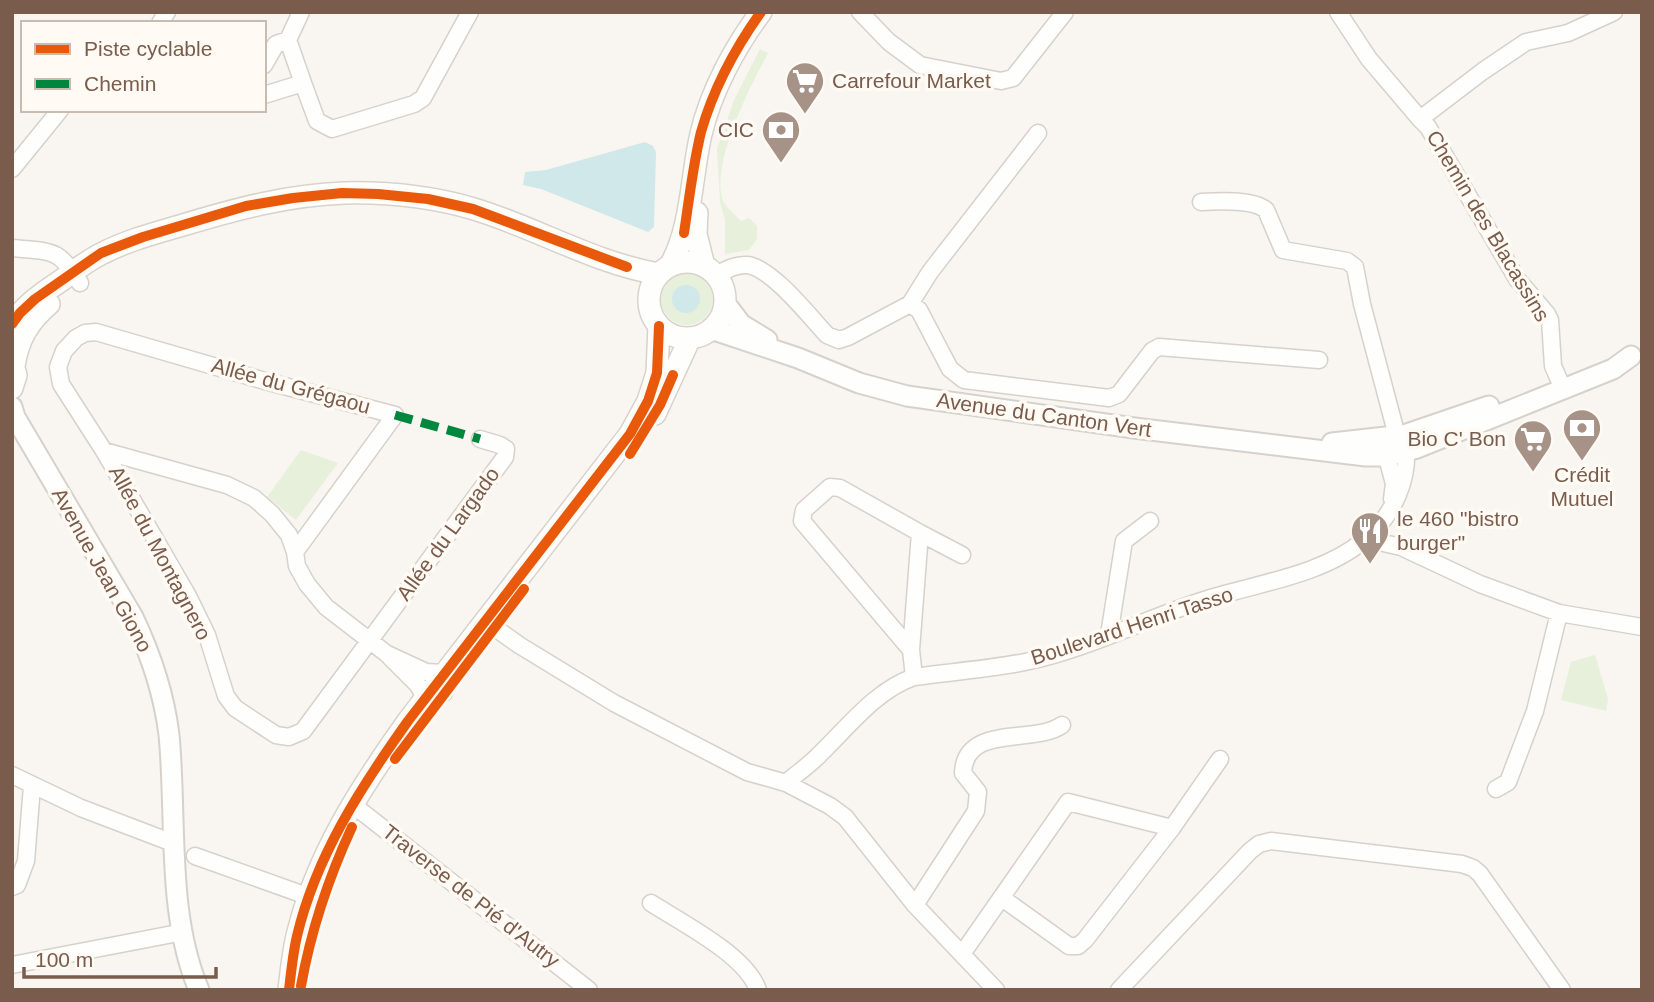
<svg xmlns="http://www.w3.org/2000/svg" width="1654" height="1002" viewBox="0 0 1654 1002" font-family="Arial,sans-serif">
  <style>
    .green { fill: #e7f0db }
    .water { fill: #d0e8ea }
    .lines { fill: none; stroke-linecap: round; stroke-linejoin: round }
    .minor-casing { stroke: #d7d1cb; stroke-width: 19 }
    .tertiary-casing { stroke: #d7d1cb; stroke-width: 23 }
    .secondary-casing { stroke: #d9d2cb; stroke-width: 24 }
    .minor { stroke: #fefefd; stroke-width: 16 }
    .tertiary { stroke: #fefefd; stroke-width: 19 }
    .secondary { stroke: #fefefd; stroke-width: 21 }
    .quiet { stroke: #00873e; stroke-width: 9; stroke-dasharray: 18 9; stroke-linecap: butt }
    .cycleway-casing { stroke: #fffaf3; stroke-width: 15 }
    .cycleway { stroke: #e8590c; stroke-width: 10 }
    .labels { text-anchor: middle; stroke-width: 7; stroke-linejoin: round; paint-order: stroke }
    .poi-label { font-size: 21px; fill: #7a5c4d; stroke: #fffaf3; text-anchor: start }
    .street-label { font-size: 21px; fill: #7a5c4d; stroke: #fffaf3 }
  </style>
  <rect width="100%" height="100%" fill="#f9f5f0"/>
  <path class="green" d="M760,49L768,53C750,87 710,164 723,201C726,208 736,215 741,221L749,218L757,226V239L749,250L725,254V220L720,202L717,149L734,100Z
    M661 299a26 26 0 1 1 52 0a26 26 0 1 1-52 0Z
    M301,450L338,463L296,520L267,497Z
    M1595,655L1608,699L1606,711L1561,700L1571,662Z"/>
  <path class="water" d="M645,142L653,146L656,152L654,227L648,232L541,189L523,185L525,172L546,170Z
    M672 299a14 14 0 1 1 28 0a14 14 0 1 1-28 0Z"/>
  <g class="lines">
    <g class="minor-casing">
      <path id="minor" d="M860,12L889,42L920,65L1001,81L1013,78L1065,12
        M1338,12L1369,59L1420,119
        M160,23L167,12
        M288,40L301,12
        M264,65L276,44L288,40L303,83L264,95
        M303,83L317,121L332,129L414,104L423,98L470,12
        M12,169L60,110
        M1201,202C1218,201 1253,199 1266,210L1283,250L1347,261L1355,267L1362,304L1397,436
        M12,248C51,252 58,247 80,283
        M716,275C726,270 736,264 747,265C771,267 810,317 827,335L839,340L848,337L910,304L930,272L1038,133
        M910,304L919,310L950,369L964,380L1109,398L1119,394L1152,351L1159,347L1319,360
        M1563,389L1553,366L1550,320L1547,314L1517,279L1428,127L1420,119L1483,71L1526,42L1568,33L1614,12
        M1384,446L1394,484L1392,499
        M104,451L227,485L254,498L272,514L289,535L295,552L297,566L307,584L326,607L387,654L418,685L425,698L444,693V673L426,672L387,654
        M920,533L962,555
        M1366,539L1401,547L1480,584L1559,613L1642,627
        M295,552L395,415L265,381L96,332L85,333L76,338L64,351L58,367L61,384L104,451L188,596L207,635L226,696L235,708L276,735L289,737L303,731L505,457L506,449L500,445L480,439
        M484,620L519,645L614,703L747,772L786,783L830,806L845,817L915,905L996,990
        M1109,635L1124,541L1150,521
        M911,650L802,521L804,510L830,487L840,488L920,533L911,650L914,677
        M12,775L81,808L165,840
        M786,783C797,773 810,765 820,754C848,727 876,690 914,677C951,672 988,669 1025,662C1085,650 1142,620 1201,601C1252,584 1322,576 1364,540C1393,516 1411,478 1405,441
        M1496,789L1508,782L1535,711L1559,613
        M352,804L589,990
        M195,856L321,901
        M12,887L17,885L26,861L32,786
        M1002,898L1069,946H1078L1085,940L1172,828L1220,759
        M651,903C682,923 746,955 758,990
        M915,905L976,811L978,792L963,773C965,723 1034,745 1062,725
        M962,954L1068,802L1172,828
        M12,965L173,934
        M1119,990L1250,851L1259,844L1271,841L1462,864L1473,868L1480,874L1562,990"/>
    </g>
    <g class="tertiary-casing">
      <path id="tertiary" d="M725,303L741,324L767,340
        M711,329L798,358L859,383L907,396L1134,428L1366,456H1386L1417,448L1613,369L1631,356
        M12,407L15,417L133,617C151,655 164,693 169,735C177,817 166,913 199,990
        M1332,443L1404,435L1489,406"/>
    </g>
    <g class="secondary-casing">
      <path id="secondary" d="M697,213L696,234L704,266
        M649 300a38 38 0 1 1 76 0a38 38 0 1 1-76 0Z
        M670,266C692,227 691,177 701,134C711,91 735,47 761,12
        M12,324C24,306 41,294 59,282C73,272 88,260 103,253C128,240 156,233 183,225C236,209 288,195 344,193C387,192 433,197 474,209C537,228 594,263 659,274
        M12,362L16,375L12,388
        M14,366C18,339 29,321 49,304
        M655,414L690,338
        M289,990C291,972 293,953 297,936C316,856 361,787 408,721L630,434L648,401L657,373L659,326"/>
    </g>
    <use href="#minor" class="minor"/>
    <use href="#tertiary" class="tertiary"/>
    <use href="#secondary" class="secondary"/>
    <path class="quiet" d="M395,415L480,439"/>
    <g class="cycleway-casing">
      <path id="cycleway" d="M684,233C689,200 693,165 701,132C713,90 736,47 761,12
        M12,324L20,313L35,299L101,253L143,237L246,206L293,198L342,193L378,194L428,199L473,209L627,267
        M630,454L660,405L673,375
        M395,759L524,589
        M301,986C311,930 328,879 352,827
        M289,990C291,972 293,953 297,936C316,856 361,787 408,721L630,434L648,401L657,373L659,326"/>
    </g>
    <use href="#cycleway" class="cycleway"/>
  </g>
  <defs>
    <g id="supermarket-pin" transform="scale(2.0125)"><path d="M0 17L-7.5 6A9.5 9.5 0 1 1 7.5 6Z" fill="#a69286" stroke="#fffaf3"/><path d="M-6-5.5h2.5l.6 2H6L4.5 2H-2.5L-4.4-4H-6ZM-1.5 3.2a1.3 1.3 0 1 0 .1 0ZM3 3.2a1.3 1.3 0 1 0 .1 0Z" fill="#fff"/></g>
    <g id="bank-pin" transform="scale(2.0125)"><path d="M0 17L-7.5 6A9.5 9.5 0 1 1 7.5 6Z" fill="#a69286" stroke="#fffaf3"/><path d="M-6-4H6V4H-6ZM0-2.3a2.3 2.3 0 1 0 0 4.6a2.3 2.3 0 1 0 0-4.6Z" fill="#fff"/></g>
    <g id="restaurant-pin" transform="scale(2.0125)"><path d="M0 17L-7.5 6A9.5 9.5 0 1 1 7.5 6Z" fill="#a69286" stroke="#fffaf3"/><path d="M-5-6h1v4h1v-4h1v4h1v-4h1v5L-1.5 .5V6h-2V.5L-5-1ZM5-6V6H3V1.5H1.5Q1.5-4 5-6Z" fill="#fff"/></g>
  </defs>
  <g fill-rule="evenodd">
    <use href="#supermarket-pin" x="805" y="81"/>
    <use href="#bank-pin" x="781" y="130"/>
    <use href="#bank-pin" x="1582" y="428"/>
    <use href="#supermarket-pin" x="1533" y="439"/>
    <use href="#restaurant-pin" x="1370" y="531"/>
  </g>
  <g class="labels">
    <g class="poi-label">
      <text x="832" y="88">Carrefour Market</text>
      <text x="754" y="137" text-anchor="end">CIC</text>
      <text x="1506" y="446" text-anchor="end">Bio C' Bon</text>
      <text x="1582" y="482" text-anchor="middle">Crédit<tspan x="1582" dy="24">Mutuel</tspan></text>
      <text x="1397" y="526">le 460 "bistro<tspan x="1397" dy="24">burger"</tspan></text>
    </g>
    <g class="street-label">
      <text transform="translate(1488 226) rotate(59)" y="7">Chemin des Blacassins</text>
      <text transform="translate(291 386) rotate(15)" y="7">Allée du Grégaou</text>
      <text transform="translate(1044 415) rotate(8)" y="7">Avenue du Canton Vert</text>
      <text transform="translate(448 534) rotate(-54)" y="7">Allée du Largado</text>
      <text transform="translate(160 553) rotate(62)" y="7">Allée du Montagnero</text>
      <text transform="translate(102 570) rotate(61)" y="7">Avenue Jean Giono</text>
      <text transform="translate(1132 626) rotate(-18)" y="7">Boulevard Henri Tasso</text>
      <text transform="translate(471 896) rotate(38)" y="7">Traverse de Pié d'Autry</text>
    </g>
  </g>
  <rect width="1654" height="1002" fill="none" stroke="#7a5c4d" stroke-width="28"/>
  <rect x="21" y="21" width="245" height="91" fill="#fffaf3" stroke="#cabbb1" stroke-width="2"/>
  <rect x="35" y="44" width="35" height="10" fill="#e8590c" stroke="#cabbb1" stroke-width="2"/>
  <text x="84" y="56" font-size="21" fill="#7a5c4d">Piste cyclable</text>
  <rect x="35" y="79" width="35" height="10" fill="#00873e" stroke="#cabbb1" stroke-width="2"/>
  <text x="84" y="91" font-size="21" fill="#7a5c4d">Chemin</text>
  <path d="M24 967v10h192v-10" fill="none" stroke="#7a5c4d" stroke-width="3.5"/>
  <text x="35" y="967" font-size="21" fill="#7a5c4d" stroke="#fffaf3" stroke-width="5" paint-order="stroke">100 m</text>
</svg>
